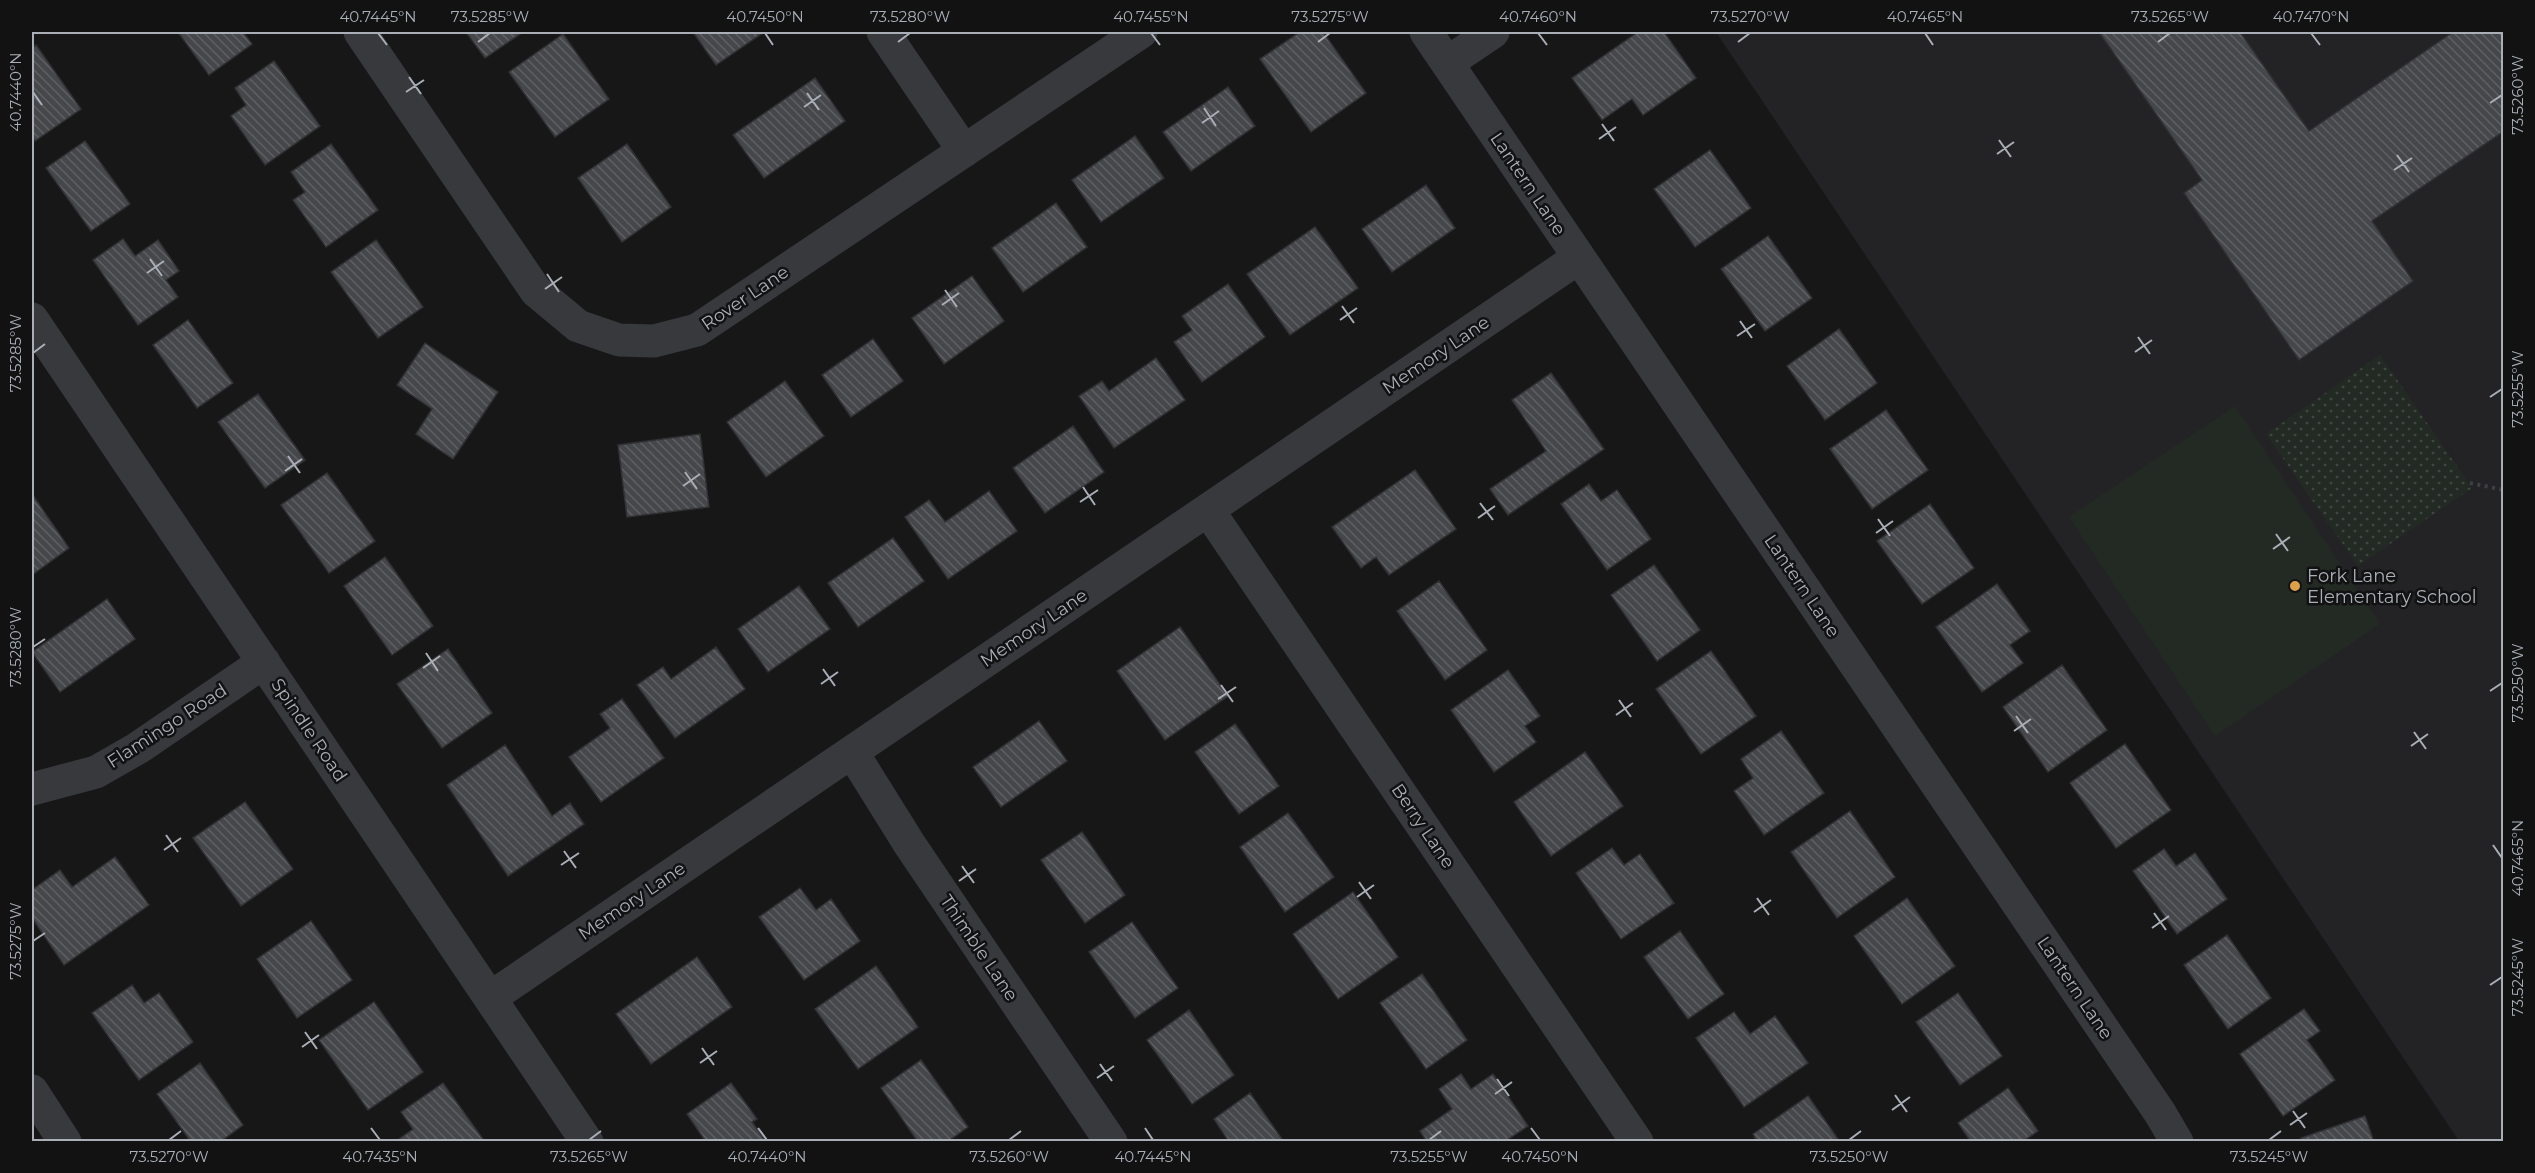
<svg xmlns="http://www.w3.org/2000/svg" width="2535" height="1173" viewBox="0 0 2535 1173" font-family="Montserrat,sans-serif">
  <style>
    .built { fill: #232325 }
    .park { fill: url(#park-dots) }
    .garden { fill: #232a24 }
    .building { fill: url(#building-back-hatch); stroke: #313134; stroke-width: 1.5 }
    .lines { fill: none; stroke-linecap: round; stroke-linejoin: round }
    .path { stroke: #3e4044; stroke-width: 4; stroke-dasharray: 3 4.5; stroke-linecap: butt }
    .minor { stroke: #38393d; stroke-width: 33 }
    .ticks { fill: none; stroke: #aaafb7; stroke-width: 2 }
    .poi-dot { fill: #dda04a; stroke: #121213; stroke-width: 2 }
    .labels { text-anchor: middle; stroke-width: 5; stroke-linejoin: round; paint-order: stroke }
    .street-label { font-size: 18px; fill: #aaafb7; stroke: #121213 }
    .poi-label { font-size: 18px; fill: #aaafb7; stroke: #121213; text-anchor: start }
    .neatline { fill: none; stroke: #aaafb7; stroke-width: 2 }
    .ticks-label { font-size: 15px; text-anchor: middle; fill: #aaafb7 }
  </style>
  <defs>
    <pattern id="park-dots" width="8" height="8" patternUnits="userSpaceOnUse" patternTransform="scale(1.5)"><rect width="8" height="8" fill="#232a24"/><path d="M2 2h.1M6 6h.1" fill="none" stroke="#404642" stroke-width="1.8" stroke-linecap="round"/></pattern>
    <pattern id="building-back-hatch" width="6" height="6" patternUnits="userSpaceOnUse" patternTransform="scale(1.5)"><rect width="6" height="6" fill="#46474b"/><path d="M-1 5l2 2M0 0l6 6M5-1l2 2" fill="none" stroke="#5e5f63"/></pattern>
  </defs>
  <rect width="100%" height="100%" fill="#171718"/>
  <path class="built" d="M1716,32H2503V1141H2459Z"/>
  <path class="park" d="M2380,355L2472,488L2358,566L2266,434Z"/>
  <path class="garden" d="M2235,406L2380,624L2215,736L2069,517Z"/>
  <path class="building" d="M178,32H243L252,44L209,75Z
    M466,32H523L485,58Z
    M693,32H764L716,65Z
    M1300,32H1323L1366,93L1311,132L1260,59Z
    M1638,32H1664L1696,78L1643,115L1632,99L1602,120L1572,78Z
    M2099,32H2240L2309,131L2453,32H2504V131L2372,221L2413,281L2299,360L2184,193L2202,180Z
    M563,34L609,99L555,137L509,72Z
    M36,45L81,109L35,141L32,135V48Z
    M274,61L320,126L265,165L231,116L246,105L235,88Z
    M815,78L845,121L764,178L733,135Z
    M1228,87L1255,126L1191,171L1163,132Z
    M1135,136L1164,178L1101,222L1072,180Z
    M85,141L130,204L91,231L46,168Z
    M331,144L378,210L326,247L293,200L305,192L291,172Z
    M627,144L671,207L622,242L578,178Z
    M1710,150L1751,208L1695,247L1654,189Z
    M1426,185L1455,228L1392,272L1362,229Z
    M1056,203L1087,247L1023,292L992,248Z
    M1315,227L1358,288L1290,335L1247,274Z
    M1768,236L1812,298L1765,331L1721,269Z
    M123,239L135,256L158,240L179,271L166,280L178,297L138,325L93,260Z
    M376,240L423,307L378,338L331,272Z
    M972,276L1004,321L944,364L912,318Z
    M1228,284L1265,337L1202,382L1174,342L1192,330L1182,316Z
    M188,320L233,383L197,408L153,345Z
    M1839,329L1877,383L1825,420L1787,366Z
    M873,339L903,381L851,417L822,375Z
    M425,343L498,392L453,459L416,434L432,409L397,385Z
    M1156,358L1185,400L1114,448L1079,396L1102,381L1109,391Z
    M1551,373L1604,449L1508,515L1490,489L1546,451L1512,400Z
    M785,381L824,436L766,477L727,422Z
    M258,394L305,460L265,488L218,422Z
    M1886,410L1928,470L1872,509L1830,449Z
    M1073,426L1104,472L1045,513L1013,468Z
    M700,434L709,507L627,517L618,445Z
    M1415,470L1456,529L1389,575L1376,557L1361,568L1332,527Z
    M327,473L375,541L329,573L281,505Z
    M1589,484L1601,501L1617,490L1651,539L1607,570L1561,504Z
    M989,491L1017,531L948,579L905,517L929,500L945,522Z
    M32,494L69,548L32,575Z
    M1930,504L1974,568L1922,604L1877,541Z
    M893,538L924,581L858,627L828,583Z
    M385,557L433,626L392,655L344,586Z
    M1654,565L1700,630L1657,661L1611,595Z
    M1439,581L1487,650L1445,680L1397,611Z
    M1997,584L2030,631L2010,645L2023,663L1982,692L1936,627Z
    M799,586L830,629L768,672L738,629Z
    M107,599L135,639L60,692L32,652Z
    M1180,627L1228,696L1165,740L1117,671Z
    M716,647L745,689L675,738L637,685L663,667L671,679Z
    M448,649L492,713L442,748L397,684Z
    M1711,651L1756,716L1701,754L1656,689Z
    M2062,665L2107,730L2048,772L2003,707Z
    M1508,670L1540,716L1525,726L1536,742L1494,772L1451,710Z
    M622,699L664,758L601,802L569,757L610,728L600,714Z
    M1039,721L1067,761L1001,807L973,767Z
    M1235,724L1279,786L1239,814L1195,752Z
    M1781,731L1824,793L1764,835L1734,791L1753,778L1741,759Z
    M2125,744L2171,810L2116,848L2070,783Z
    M505,745L552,816L570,803L584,824L508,876L447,785Z
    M1585,752L1623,806L1551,856L1514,802Z
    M245,802L293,869L241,906L193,838Z
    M1850,811L1895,877L1837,918L1791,852Z
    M1288,813L1334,877L1285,912L1240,847Z
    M1082,832L1125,895L1085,923L1041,860Z
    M1612,848L1624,865L1640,854L1674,903L1621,939L1576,873Z
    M2164,849L2176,866L2195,853L2227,899L2177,934L2133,871Z
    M115,857L149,905L64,965L32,918V890L60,870L72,887Z
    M800,888L816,910L831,899L860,941L804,980L759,917Z
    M1353,892L1398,957L1338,999L1293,934Z
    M1907,898L1955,966L1902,1004L1854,936Z
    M311,921L352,980L297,1018L257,959Z
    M1132,922L1178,988L1135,1018L1089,952Z
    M1680,931L1724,994L1688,1019L1644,957Z
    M2227,935L2271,998L2228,1029L2184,965Z
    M697,957L732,1007L651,1064L616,1014Z
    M876,966L918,1027L858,1069L815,1009Z
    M1422,974L1467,1040L1426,1069L1380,1003Z
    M132,985L144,1003L159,993L193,1042L139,1080L92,1013Z
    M1958,993L2002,1056L1960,1085L1916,1022Z
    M374,1002L423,1072L368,1110L319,1040Z
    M2304,1009L2320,1031L2307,1040L2335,1080L2283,1116L2240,1054Z
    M1189,1010L1234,1075L1192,1104L1147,1040Z
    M1734,1012L1750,1034L1775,1016L1808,1063L1744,1107L1696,1038Z
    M921,1060L968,1127L947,1142H918L881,1088Z
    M200,1063L243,1125L220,1142H191L157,1094Z
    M1461,1074L1471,1089L1493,1074L1528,1126L1504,1142H1427L1420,1131L1452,1109L1439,1089Z
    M443,1083L485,1142H395L413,1129L401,1112Z
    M731,1083L757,1119L752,1122L765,1140L762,1142H706L687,1114Z
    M2008,1088L2038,1131L2022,1142H1971L1958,1123Z
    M1250,1093L1284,1142H1229L1214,1119Z
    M1808,1096L1840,1142H1757L1753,1134Z
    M2365,1116L2374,1142H2302L2301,1138Z"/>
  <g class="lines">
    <path class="path" d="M2470,483L2504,490"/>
    <path class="minor" d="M360,32L536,291L578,326L619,340L654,341L697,330L1141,32
      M883,32L964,151
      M1426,32L2160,1113L2177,1142
      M1447,63L1493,32
      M32,319L587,1142
      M1208,510L1637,1142
      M852,752L910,845L1111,1142
      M32,789L96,772L138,748L264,662
      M490,998L1578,258
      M32,1091L65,1142"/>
  </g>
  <path class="ticks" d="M378,33L387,45M765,33L773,45M1151,33L1160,45M1538,33L1547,45M1925,33L1933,45M2311,33L2320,45M478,42L490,33M898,42L910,33M1318,42L1330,33M1738,42L1750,33M2158,42L2170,33M409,77L421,94M33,92L42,105M406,92L424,80M807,93L819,110M2490,103L2502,95M804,107L821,95M1204,108L1216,126M1202,123L1219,111M1602,124L1614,141M1599,139L1616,127M1999,140L2011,157M1997,154L2014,142M2397,155L2409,172M2394,170L2412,158M150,259L162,276M147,273L164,261M547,274L559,292M545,289L562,277M945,290L957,307M942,305L959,293M1342,306L1354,323M1340,320L1357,308M1740,321L1752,338M1737,336L1755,324M2138,337L2150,354M2135,352L2152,340M33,353L45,344M2490,397L2502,389M288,456L300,473M285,471L302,459M685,472L697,489M683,486L700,474M1083,487L1095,505M1080,502L1098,490M1480,503L1493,520M1478,518L1495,506M1878,519L1890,536M1876,533L1893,521M2276,534L2288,551M2273,549L2290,537M33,647L45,639M426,653L438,671M423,668L440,656M823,669L835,686M821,684L838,672M1221,685L1233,702M2490,691L2502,683M1218,699L1236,687M1619,700L1631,717M1616,715L1633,703M2016,716L2028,733M2014,731L2031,719M2414,732L2426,749M2411,746L2428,734M166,835L178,852M2493,845L2502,858M164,850L181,838M564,851L576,868M561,865L579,853M962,866L974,883M959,881L976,869M1359,882L1371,899M1357,897L1374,885M1757,898L1769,915M1754,912L1771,900M2154,913L2166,930M2152,928L2169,916M33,941L45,933M2490,985L2502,977M305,1032L317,1049M302,1047L319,1035M702,1048L714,1065M700,1063L717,1051M1100,1064L1112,1081M1097,1078L1114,1066M1497,1079L1509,1096M1495,1094L1512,1082M1895,1095L1907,1112M1892,1110L1910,1097M2293,1111L2305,1128M2290,1125L2307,1113M371,1128L380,1140M758,1128L767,1140M1145,1128L1153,1140M1531,1128L1540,1140M169,1140L181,1131M589,1140L601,1131M1009,1140L1021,1131M1429,1140L1441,1131M1849,1140L1861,1131M2269,1140L2281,1131"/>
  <circle class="poi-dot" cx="2295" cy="586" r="6"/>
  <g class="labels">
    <g class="street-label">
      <text transform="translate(1528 184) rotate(56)" y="6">Lantern Lane</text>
      <text transform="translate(745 298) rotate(-34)" y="6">Rover Lane</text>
      <text transform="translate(1436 355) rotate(-34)" y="6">Memory Lane</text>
      <text transform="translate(1802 586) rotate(56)" y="6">Lantern Lane</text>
      <text transform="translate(1034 628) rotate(-34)" y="6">Memory Lane</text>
      <text transform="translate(167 726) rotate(-33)" y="6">Flamingo Road</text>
      <text transform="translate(309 730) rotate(56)" y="6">Spindle Road</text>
      <text transform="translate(1423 826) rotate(56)" y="6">Berry Lane</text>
      <text transform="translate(632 901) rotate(-34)" y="6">Memory Lane</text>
      <text transform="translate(979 948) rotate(56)" y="6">Thimble Lane</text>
      <text transform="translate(2075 988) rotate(56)" y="6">Lantern Lane</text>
    </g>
    <g class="poi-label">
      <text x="2307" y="582">Fork Lane<tspan x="2307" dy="21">Elementary School</tspan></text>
    </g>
  </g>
  <rect width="2535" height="1173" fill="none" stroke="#121213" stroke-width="66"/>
  <rect x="33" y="33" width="2469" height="1107" class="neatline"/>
  <g class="ticks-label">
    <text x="378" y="22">40.7445°N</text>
    <text x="490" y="22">73.5285°W</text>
    <text x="765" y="22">40.7450°N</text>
    <text x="910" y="22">73.5280°W</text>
    <text x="1151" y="22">40.7455°N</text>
    <text x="1330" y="22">73.5275°W</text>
    <text x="1538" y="22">40.7460°N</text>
    <text x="1750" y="22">73.5270°W</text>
    <text x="1925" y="22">40.7465°N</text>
    <text x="2170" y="22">73.5265°W</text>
    <text x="2311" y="22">40.7470°N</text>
    <text transform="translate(16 92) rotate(-90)" y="5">40.7440°N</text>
    <text transform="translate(2518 95) rotate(-90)" y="5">73.5260°W</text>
    <text transform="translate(16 353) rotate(-90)" y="5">73.5285°W</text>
    <text transform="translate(2518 389) rotate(-90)" y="5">73.5255°W</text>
    <text transform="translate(16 647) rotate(-90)" y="5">73.5280°W</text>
    <text transform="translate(2518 683) rotate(-90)" y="5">73.5250°W</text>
    <text transform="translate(2518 858) rotate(-90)" y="5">40.7465°N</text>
    <text transform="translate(16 941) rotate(-90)" y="5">73.5275°W</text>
    <text transform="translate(2518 977) rotate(-90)" y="5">73.5245°W</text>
    <text x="169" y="1162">73.5270°W</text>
    <text x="380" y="1162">40.7435°N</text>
    <text x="589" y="1162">73.5265°W</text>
    <text x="767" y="1162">40.7440°N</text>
    <text x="1009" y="1162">73.5260°W</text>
    <text x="1153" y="1162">40.7445°N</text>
    <text x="1429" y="1162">73.5255°W</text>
    <text x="1540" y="1162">40.7450°N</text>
    <text x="1849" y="1162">73.5250°W</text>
    <text x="2269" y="1162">73.5245°W</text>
  </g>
</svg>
